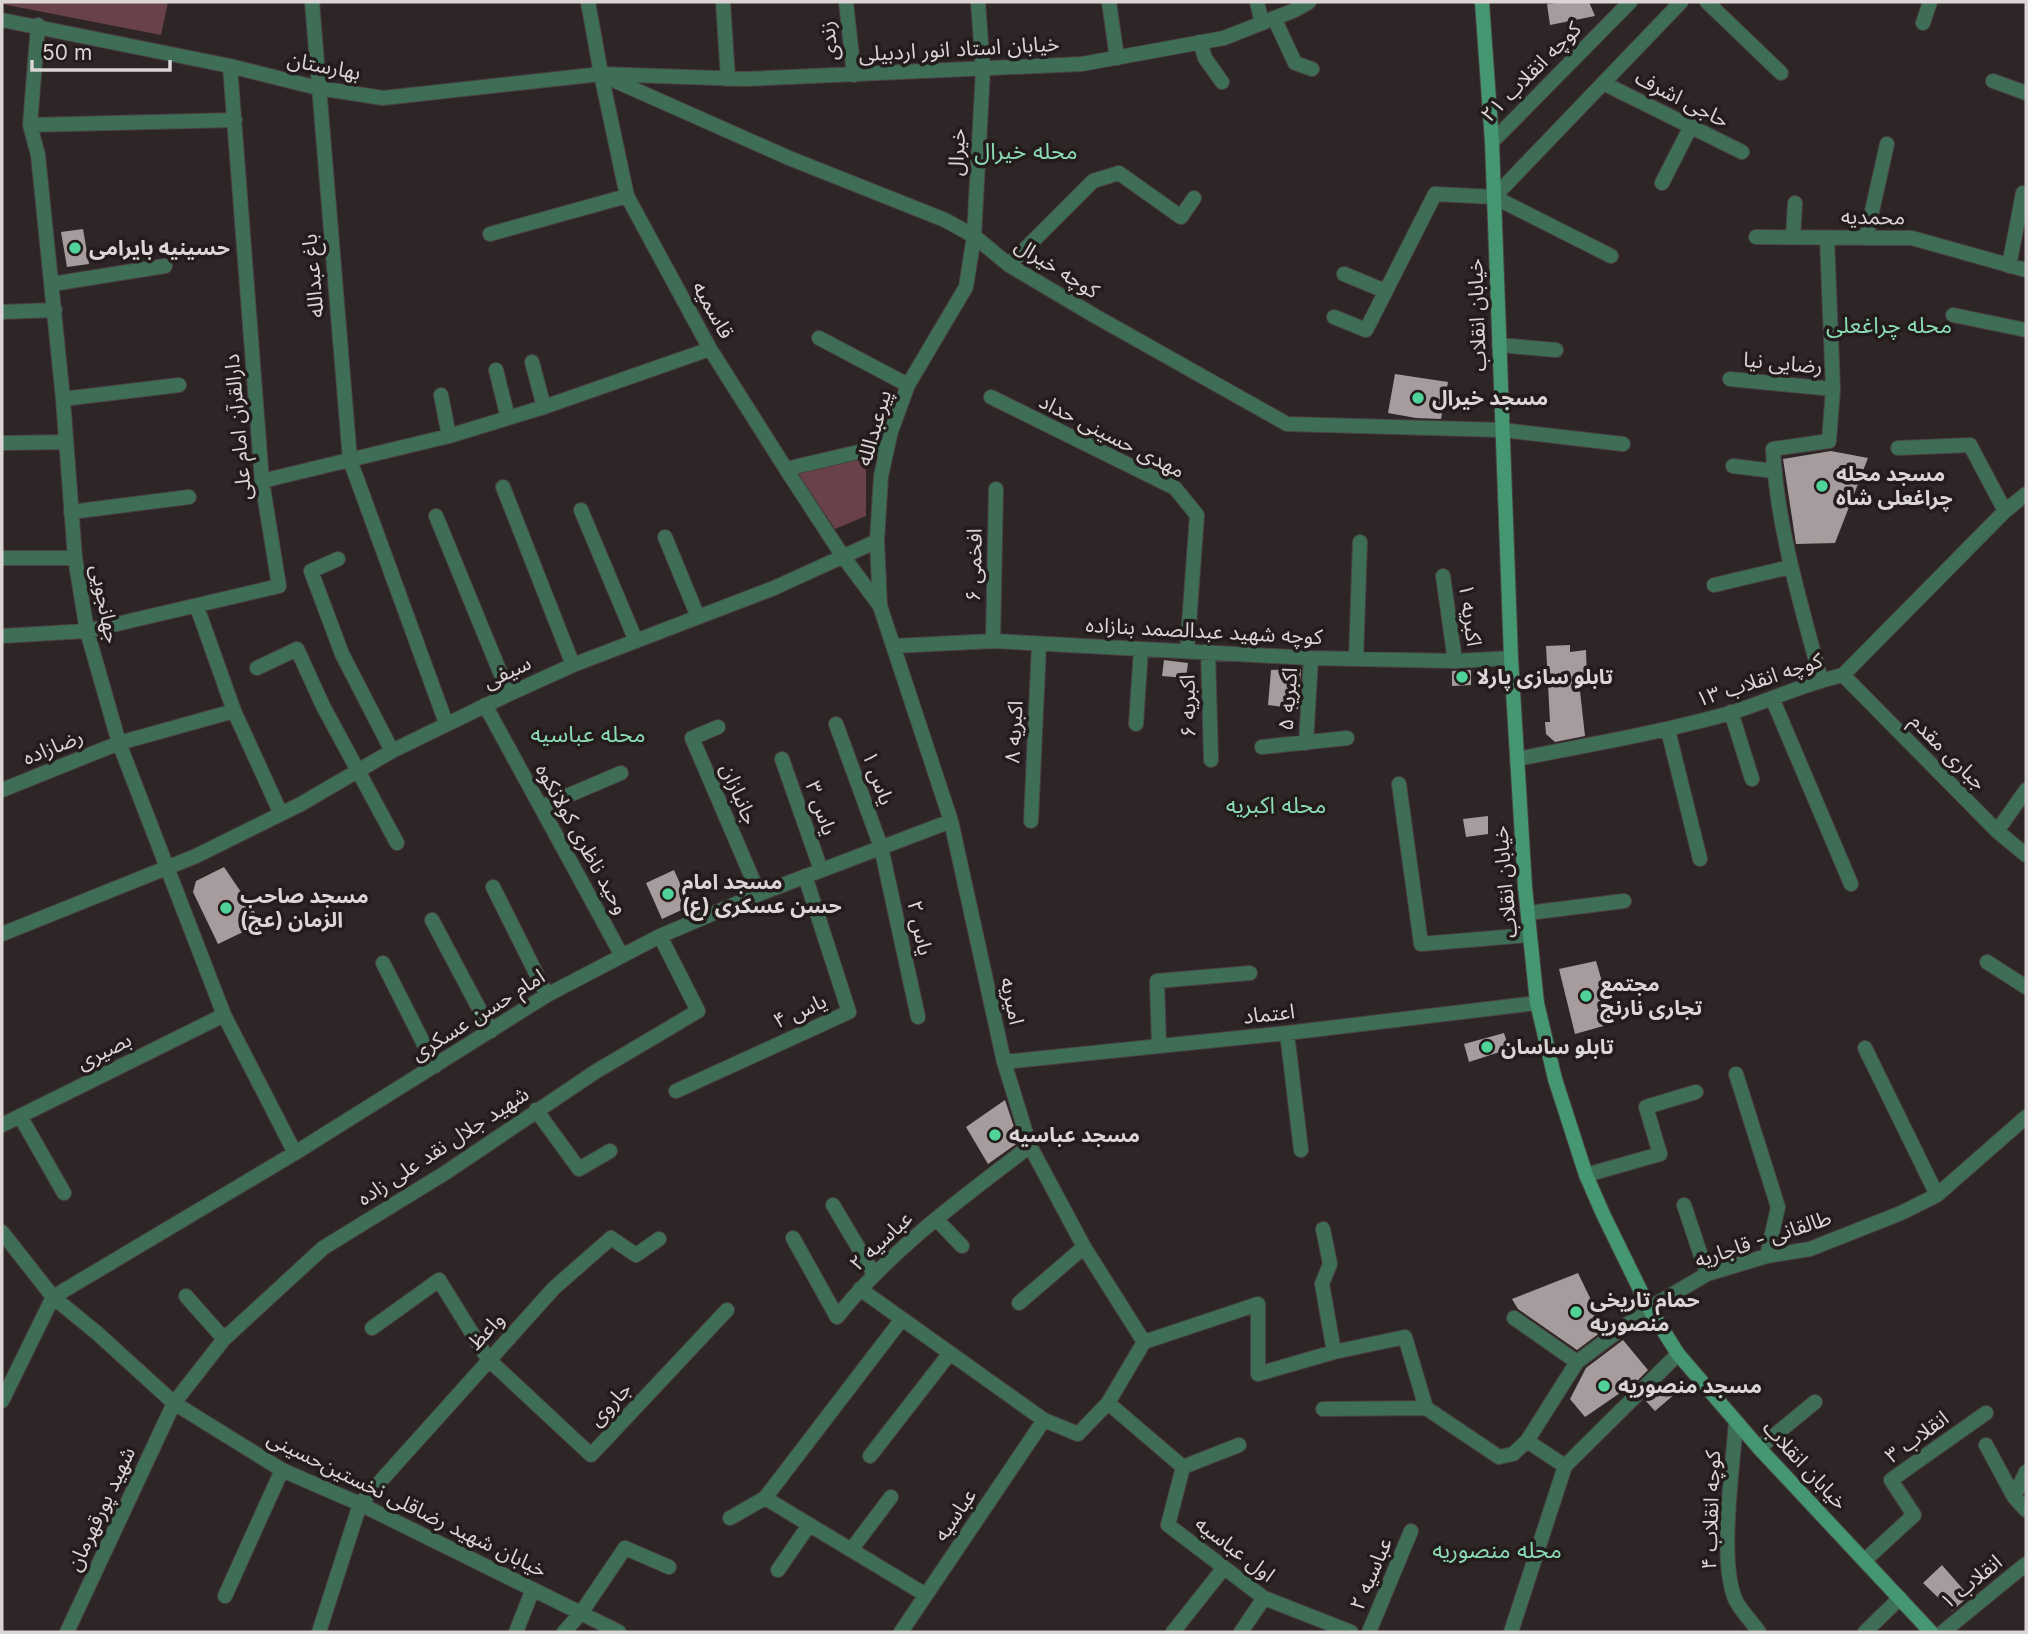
<svg xmlns="http://www.w3.org/2000/svg" width="2028" height="1634" viewBox="0 0 2028 1634" font-family="Inter,'Noto Sans Arabic',sans-serif">
  <style>
    .green { fill: #694249 }
    .building { fill: #a79c9d }
    .lines { fill: none; stroke-linecap: round; stroke-linejoin: round }
    .minor-casing { stroke: #494142; stroke-width: 16 }
    .tertiary-casing { stroke: #494142; stroke-width: 16 }
    .secondary-casing { stroke: #494142; stroke-width: 16 }
    .minor { stroke: #3e6f56; stroke-width: 14 }
    .tertiary { stroke: #3e6f56; stroke-width: 14 }
    .secondary { stroke: #449770; stroke-width: 14 }
    .poi-dot { fill: #4fd399; stroke: #231b1c; stroke-width: 2.5 }
    .labels { text-anchor: middle; stroke-width: 7; stroke-linejoin: round; paint-order: stroke }
    .street-label { font-size: 21px; fill: #dbd5d6; stroke: #231b1c }
    .poi-label { font-size: 21px; font-weight: bold; fill: #dbd5d6; stroke: #231b1c; text-anchor: start }
    .neighbourhood-label { font-size: 23px; fill: #8bdcb3; stroke: #231b1c }
  </style>
  <rect width="100%" height="100%" fill="#2d2526"/>
  <path class="green" d="M2,2H168L161,35L2,4Z
    M866,457V516L835,529L798,473Z"/>
  <path class="building" d="M1565,2H1589L1595,16L1550,25L1547,4Z
    M83,229L89,264L67,267L61,232Z
    M1395,374L1448,382L1441,419L1416,418L1388,413Z
    M1831,451L1868,458L1835,543L1796,544L1783,459Z
    M1570,645V652L1586,650L1587,680L1579,682L1585,736L1555,742L1546,734L1545,722H1550L1546,646Z
    M1164,660L1188,663L1186,678L1162,676Z
    M1301,669L1298,709L1268,705L1271,670Z
    M1471,670V685L1452,686V671Z
    M1488,816V834L1466,837L1463,819Z
    M224,867L262,923L218,944L193,892L196,881Z
    M674,870L690,906L662,919L646,883Z
    M1596,961L1614,1023L1575,1034L1559,969Z
    M1504,1033L1509,1049L1469,1062L1464,1044Z
    M1005,1100L1019,1142L988,1164L966,1127Z
    M1578,1273L1605,1329L1577,1350L1518,1309L1512,1299Z
    M1623,1340L1648,1370L1636,1382L1585,1417L1570,1399L1586,1368Z
    M1652,1393H1676L1655,1411L1645,1400Z
    M1942,1565L1969,1596L1952,1611L1923,1583Z"/>
  <g class="lines">
    <g class="minor-casing">
      <path id="minor" d="M312,2L350,460L446,723
        M588,2L601,74L627,196L710,349L786,469L842,555L880,606
        M723,2L728,79
        M846,2L854,75
        M978,2L983,70L974,236L966,287L908,385L891,431L881,476L877,541L880,606L951,821L1004,1062L1030,1146L1084,1247L1144,1342
        M1109,2L1117,58
        M1257,2L1262,23
        M1707,2L1781,73
        M1274,18L1295,63L1312,69
        M1923,23L1930,2
        M38,25L30,125L38,155L63,399L75,558L87,631L119,743L224,1015L295,1153
        M1200,42L1205,58L1222,82
        M602,75L789,158L945,220L974,236L1009,265L1095,316L1287,424L1502,430L1623,444
        M1993,81L2026,93
        M1603,83L1742,152
        M30,125L235,120
        M1492,142L1630,2
        M1662,183L1691,126
        M1494,197L1681,2
        M490,234L627,196
        M1756,237L1912,238L2026,270
        M1793,237L1795,203
        M1866,238L1887,144
        M1009,265L1093,181L1119,173L1181,217L1194,198
        M2009,266L2023,193
        M1344,274L1385,291
        M52,284L165,266
        M2,312L55,310
        M1953,315L2026,330
        M1334,317L1366,330L1435,194L1494,197L1611,256
        M819,338L908,385
        M1499,345L1556,350
        M532,362L544,407
        M496,370L508,418
        M1730,379L1833,389
        M441,395L449,436
        M991,397L1175,488L1197,515L1187,651
        M63,399L179,385
        M2,443L66,442
        M1898,448L1970,445L2005,511
        M1733,466L1774,471
        M786,469L888,445
        M262,481L449,436L544,407L710,349
        M503,487L573,665
        M581,510L636,641
        M71,512L189,497
        M436,516L509,694
        M665,537L698,617
        M2,558H75
        M338,559L311,571L342,654L392,751
        M1443,576L1455,661
        M1714,585L1790,567
        M197,607L234,711L281,814
        M2,636L87,631L279,586L262,481L230,66
        M993,641L996,489
        M894,646L993,641L1311,658L1455,661L1511,658
        M1208,651L1211,760
        M1356,659L1360,542
        M257,668L297,649L323,706L397,843
        M1843,675L1997,831L2026,855
        M1821,680C1801,604 1777,528 1773,449L1829,441L1833,389L1827,238
        M1772,698L1851,884
        M485,705L622,956
        M1731,712L1752,779
        M836,724L881,847L918,1017
        M1136,724L1141,649
        M718,727L692,738L759,894
        M1668,730L1700,859
        M1306,743L1311,658
        M1262,747L1347,738
        M782,759L821,870
        M1517,759C1587,745 1658,733 1727,714C1766,702 1803,684 1843,675L2005,511L2026,494
        M1399,784L1421,944L1530,935
        M2,790L119,743L234,711
        M541,807L621,773
        M1031,821L1039,645
        M1997,831L2026,790
        M493,887L547,995
        M1528,913L1624,901
        M432,920L491,1031
        M2,934L196,856L301,804L392,751L509,694L573,665L774,588L877,541
        M1987,962L2026,987
        M383,963L435,1066
        M1287,1033L1301,1150
        M1159,1045L1157,981L1250,973
        M1865,1048L1937,1195
        M1004,1062L1287,1033L1537,1003
        M1736,1074L1778,1207L1767,1256
        M676,1091L849,1012L805,876
        M536,1110L579,1169L610,1151
        M20,1116L64,1193
        M2,1125L224,1015
        M1586,1175L1660,1154L1646,1107L1696,1092
        M833,1205L874,1274
        M1684,1205L1707,1274
        M936,1219L962,1246
        M1323,1229L1330,1264L1322,1284L1334,1352
        M2,1232L53,1297L97,1333L174,1403L282,1470L360,1504L619,1632
        M793,1238L837,1317C891,1249 962,1198 1030,1146
        M860,1289L1044,1420L1078,1434L1108,1403L1144,1342
        M186,1296L224,1339
        M53,1297L295,1153L547,995L660,936L759,894L951,821
        M1019,1303L1084,1247
        M1514,1318L1577,1362
        M372,1328L439,1280L488,1359L591,1455L727,1310
        M1144,1342L1258,1304V1374L1334,1352L1405,1337L1426,1408L1499,1457L1513,1454L1527,1441L1577,1362L1649,1308L1707,1274L1767,1256L1810,1249L1901,1213L1937,1195L2026,1117
        M2,1401L53,1297
        M1108,1403L1183,1467
        M1323,1409L1426,1408
        M1736,1422C1733,1466 1718,1563 1736,1601C1742,1612 1752,1622 1759,1632
        M1527,1441L1565,1466
        M1239,1445L1183,1467L1168,1525L1264,1598L1351,1632
        M1986,1445L2014,1497L2026,1510
        M1759,1448L1815,1402
        M870,1456L950,1353
        M2014,1497L2026,1472
        M765,1498L926,1595
        M730,1518L765,1498L902,1319
        M851,1550L891,1497
        M1865,1560L1914,1515L1891,1480L1986,1413
        M778,1570L809,1525
        M225,1596L282,1470
        M67,1632L174,1403L224,1339L323,1248L445,1173L595,1072L698,1011L660,936
        M319,1632L360,1504L554,1288L611,1238L636,1255L659,1239
        M516,1632L533,1589
        M564,1632L581,1613L625,1548L669,1567
        M901,1632L1044,1420
        M1173,1632L1223,1569
        M1241,1632L1264,1598
        M1369,1632L1411,1531
        M1511,1632L1565,1466L1678,1354
        M1865,1632L1900,1598
        M1943,1632L2026,1564"/>
    </g>
    <g class="tertiary-casing">
      <path id="tertiary" d="M2,20L230,66L318,88L383,98L601,74L745,79L1082,64L1224,38L1295,10L1309,2"/>
    </g>
    <g class="secondary-casing">
      <path id="secondary" d="M1482,2L1492,142L1511,658L1525,887L1537,1003L1555,1079L1586,1175L1603,1214L1649,1308L1678,1354L1759,1448L1931,1632"/>
    </g>
    <use href="#minor" class="minor"/>
    <use href="#tertiary" class="tertiary"/>
    <use href="#secondary" class="secondary"/>
  </g>
  <g class="poi-dot">
    <circle cx="75" cy="248" r="7"/>
    <circle cx="1418" cy="398" r="7"/>
    <circle cx="1822" cy="486" r="7"/>
    <circle cx="1462" cy="677" r="7"/>
    <circle cx="668" cy="894" r="7"/>
    <circle cx="226" cy="908" r="7"/>
    <circle cx="1586" cy="996" r="7"/>
    <circle cx="1487" cy="1047" r="7"/>
    <circle cx="995" cy="1135" r="7"/>
    <circle cx="1576" cy="1312" r="7"/>
    <circle cx="1604" cy="1386" r="7"/>
  </g>
  <g class="labels">
    <g class="street-label">
      <text transform="translate(829 41) rotate(-97)" y="7">زندی</text>
      <text transform="translate(959 49) rotate(-3)" y="7">خیابان استاد انور اردبیلی</text>
      <text transform="translate(324 66) rotate(11)" y="7">بهارستان</text>
      <text transform="translate(1531 72) rotate(-45)" y="7">کوچه انقلاب ۲۱</text>
      <text transform="translate(1682 99) rotate(27)" y="7">حاجی اشرف</text>
      <text transform="translate(957 152) rotate(-87)" y="7">خیرال</text>
      <text transform="translate(1873 217) rotate(1)" y="7">محمدیه</text>
      <text transform="translate(1057 268) rotate(32)" y="7">کوچه خیرال</text>
      <text transform="translate(313 276) rotate(-95)" y="7">باغ عبدالله</text>
      <text transform="translate(713 310) rotate(61)" y="7">قاسمیه</text>
      <text transform="translate(1477 315) rotate(-92)" y="7">خیابان انقلاب</text>
      <text transform="translate(1783 363) rotate(5)" y="7">رضایی نیا</text>
      <text transform="translate(238 427) rotate(-95)" y="7">دارالقرآن امام علی</text>
      <text transform="translate(874 428) rotate(-74)" y="7">پیرعبدالله</text>
      <text transform="translate(1112 436) rotate(27)" y="7">مهدی حسینی حداد</text>
      <text transform="translate(974 565) rotate(-89)" y="7">افخمی ۶</text>
      <text transform="translate(105 604) rotate(79)" y="7">جهانجویی</text>
      <text transform="translate(1470 615) rotate(82)" y="7">اکبریه ۱</text>
      <text transform="translate(1204 631) rotate(3)" y="7">کوچه شهید عبدالصمد بنازاده</text>
      <text transform="translate(507 672) rotate(-25)" y="7">سیفی</text>
      <text transform="translate(1759 680) rotate(-18)" y="7">کوچه انقلاب ۱۳</text>
      <text transform="translate(1288 699) rotate(-86)" y="7">اکبریه ۵</text>
      <text transform="translate(1188 706) rotate(-91)" y="7">اکبریه ۶</text>
      <text transform="translate(1014 732) rotate(-87)" y="7">اکبریه ۸</text>
      <text transform="translate(53 747) rotate(-22)" y="7">رضازاده</text>
      <text transform="translate(1948 752) rotate(45)" y="7">جباری مقدم</text>
      <text transform="translate(878 778) rotate(70)" y="7">یاس ۱</text>
      <text transform="translate(739 794) rotate(67)" y="7">جانبازان</text>
      <text transform="translate(821 808) rotate(71)" y="7">یاس ۳</text>
      <text transform="translate(582 839) rotate(61)" y="7">وحید ناظری کولانکوه</text>
      <text transform="translate(1505 882) rotate(-95)" y="7">خیابان انقلاب</text>
      <text transform="translate(920 928) rotate(78)" y="7">یاس ۲</text>
      <text transform="translate(1012 1001) rotate(78)" y="7">امیریه</text>
      <text transform="translate(800 1011) rotate(-24)" y="7">یاس ۴</text>
      <text transform="translate(1269 1014) rotate(-6)" y="7">اعتماد</text>
      <text transform="translate(478 1015) rotate(-32)" y="7">امام حسن عسکری</text>
      <text transform="translate(104 1051) rotate(-26)" y="7">بصیری</text>
      <text transform="translate(443 1146) rotate(-33)" y="7">شهید جلال نقد علی زاده</text>
      <text transform="translate(1763 1239) rotate(-18)" y="7">طالقانی - قاجاریه</text>
      <text transform="translate(881 1241) rotate(-43)" y="7">عباسیه ۲</text>
      <text transform="translate(486 1331) rotate(-47)" y="7">واعظ</text>
      <text transform="translate(610 1404) rotate(-47)" y="7">جاروی</text>
      <text transform="translate(1917 1437) rotate(-36)" y="7">انقلاب ۳</text>
      <text transform="translate(1805 1465) rotate(47)" y="7">خیابان انقلاب</text>
      <text transform="translate(407 1504) rotate(26)" y="7">خیابان شهید رضاقلی نخستین‌حسینی</text>
      <text transform="translate(101 1509) rotate(-65)" y="7">شهید پورقهرمان</text>
      <text transform="translate(1711 1510) rotate(-88)" y="7">کوچه انقلاب ۴</text>
      <text transform="translate(955 1515) rotate(-56)" y="7">عباسیه</text>
      <text transform="translate(1235 1549) rotate(37)" y="7">اول عباسیه</text>
      <text transform="translate(1371 1574) rotate(-67)" y="7">عباسیه ۲</text>
      <text transform="translate(1971 1582) rotate(-39)" y="7">انقلاب ۱</text>
    </g>
    <g class="poi-label">
      <text x="89" y="255">حسینیه بایرامی</text>
      <text x="1432" y="405">مسجد خیرال</text>
      <text x="1836" y="481">مسجد محله<tspan x="1836" dy="24">چراغعلی شاه</tspan></text>
      <text x="1476" y="684">تابلو سازی پارلا</text>
      <text x="682" y="889">مسجد امام<tspan x="682" dy="24">حسن عسکری (ع)</tspan></text>
      <text x="240" y="903">مسجد صاحب<tspan x="240" dy="24">الزمان (عج)</tspan></text>
      <text x="1600" y="991">مجتمع<tspan x="1600" dy="24">تجاری نارنج</tspan></text>
      <text x="1501" y="1054">تابلو ساسان</text>
      <text x="1009" y="1142">مسجد عباسیه</text>
      <text x="1590" y="1307">حمام تاریخی<tspan x="1590" dy="24">منصوریه</tspan></text>
      <text x="1618" y="1393">مسجد منصوریه</text>
    </g>
    <g class="neighbourhood-label">
      <text x="1026" y="159">محله خیرال</text>
      <text x="1889" y="333">محله چراغعلی</text>
      <text x="588" y="742">محله عباسیه</text>
      <text x="1276" y="813">محله اکبریه</text>
      <text x="1497" y="1558">محله منصوریه</text>
    </g>
  </g>
  <rect width="2028" height="1634" fill="none" stroke="#dbd5d6" stroke-width="7"/>
  <path d="M32 60v10h138v-10" fill="none" stroke="#dbd5d6" stroke-width="3.5"/>
  <text x="42" y="60" font-size="21" fill="#dbd5d6" stroke="#231b1c" stroke-width="5" paint-order="stroke">50 m</text>
</svg>
